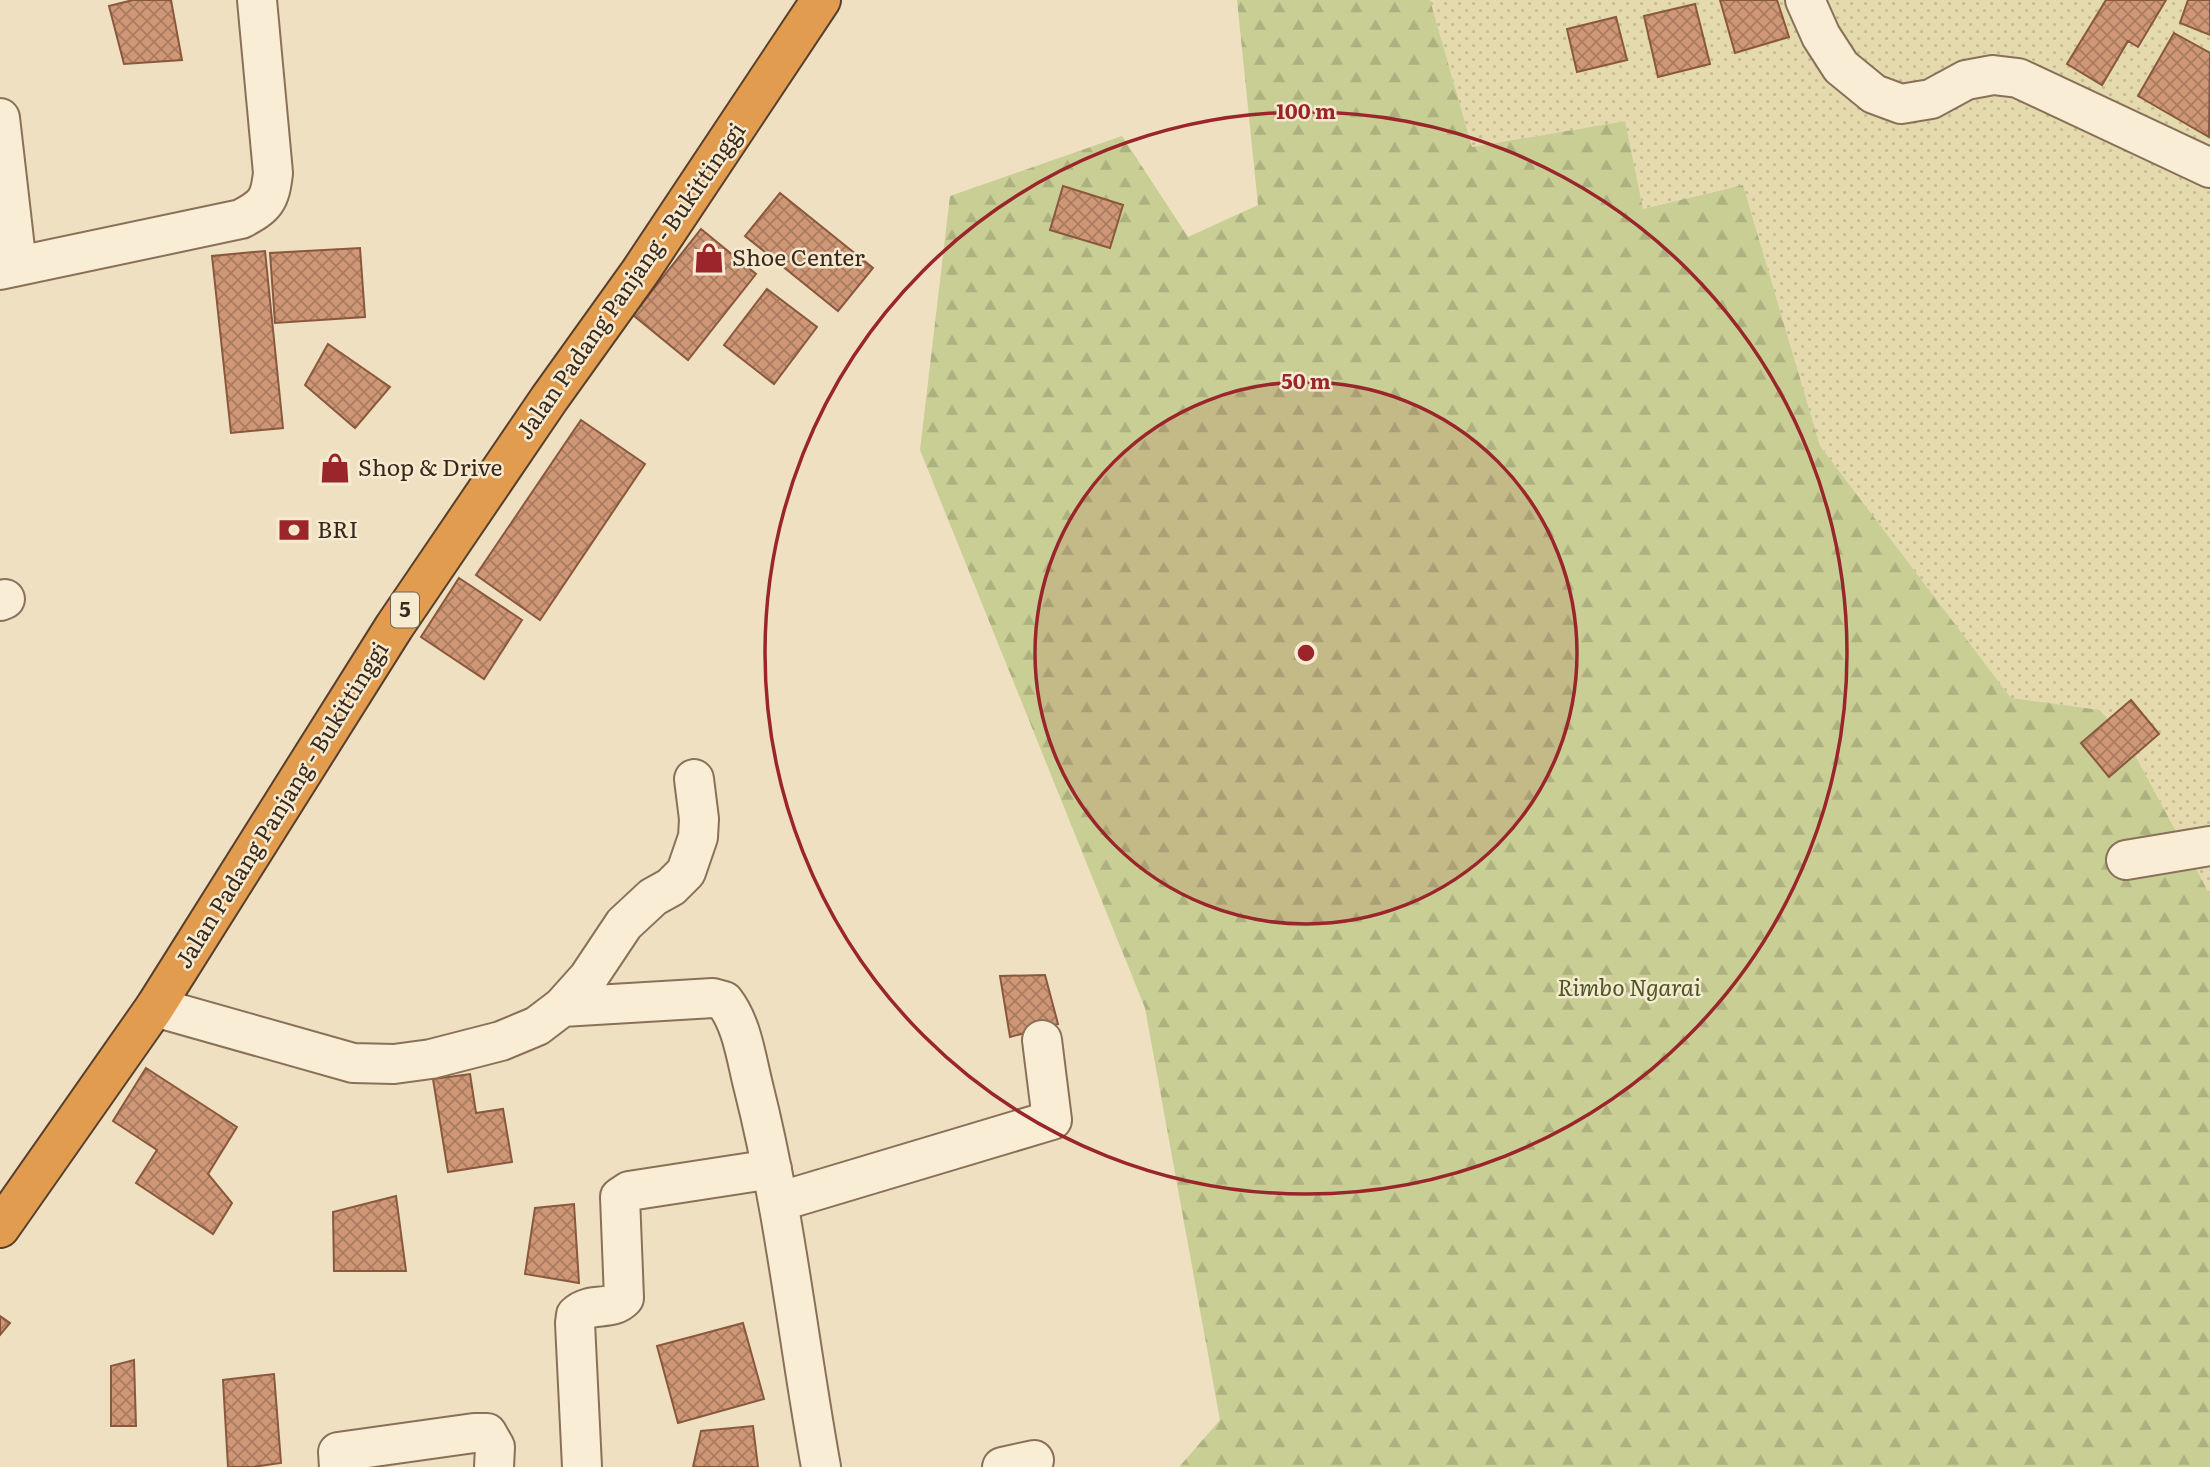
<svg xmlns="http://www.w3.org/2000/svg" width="2210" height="1467" viewBox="0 0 2210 1467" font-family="Literata,serif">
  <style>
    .farmland { fill: url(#farmland-dots) }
    .forest { fill: url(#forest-firs) }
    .building { fill: url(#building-cross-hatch); stroke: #89583d; stroke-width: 2 }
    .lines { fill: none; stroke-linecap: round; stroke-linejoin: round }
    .street-casing { stroke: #897058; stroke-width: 42 }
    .highway-casing { stroke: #573f2d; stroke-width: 42 }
    .street { stroke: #faedd5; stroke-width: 38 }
    .highway { stroke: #e29c4f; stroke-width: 38 }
    .ring { fill: none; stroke: #9a262b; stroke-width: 3.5 }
    .labels { text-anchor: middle; stroke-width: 5; stroke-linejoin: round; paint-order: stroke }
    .shield { fill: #f6ead1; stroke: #726353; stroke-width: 2 }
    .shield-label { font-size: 21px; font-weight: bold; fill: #39291d }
    .poi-label { font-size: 23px; fill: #39291d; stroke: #f6ead1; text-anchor: start }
    .street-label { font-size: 23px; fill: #39291d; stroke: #f6ead1 }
    .park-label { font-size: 23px; font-style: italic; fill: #4b5623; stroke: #f6ead1 }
    .centre { fill: #9a262b; stroke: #f6ead1; stroke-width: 3.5 }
    .ring-label { font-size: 21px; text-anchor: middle; font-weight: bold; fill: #9a262b; stroke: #f6ead1; stroke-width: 5; stroke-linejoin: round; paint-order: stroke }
  </style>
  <defs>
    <pattern id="farmland-dots" width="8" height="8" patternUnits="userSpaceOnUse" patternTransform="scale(1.75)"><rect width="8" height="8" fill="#e5daae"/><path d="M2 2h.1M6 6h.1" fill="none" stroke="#c5bb95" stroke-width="1.8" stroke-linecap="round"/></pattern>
    <pattern id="forest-firs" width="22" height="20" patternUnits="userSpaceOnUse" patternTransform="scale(1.75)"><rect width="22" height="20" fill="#c9ce95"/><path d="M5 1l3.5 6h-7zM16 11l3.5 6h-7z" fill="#adb180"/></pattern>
    <pattern id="building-cross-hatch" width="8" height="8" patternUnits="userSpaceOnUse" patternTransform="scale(1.75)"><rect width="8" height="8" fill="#cf9776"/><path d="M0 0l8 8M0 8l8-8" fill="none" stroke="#a97b60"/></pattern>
  </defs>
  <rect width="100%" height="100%" fill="#efe0c1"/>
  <path class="farmland" d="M1430,0H2210V895L2129,744L2100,710L2011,698L1820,446L1743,185L1643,209L1624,121L1472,147Z"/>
  <path class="forest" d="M1237,0H1430L1472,147L1625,121L1643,209L1743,185L1820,446L2011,698L2100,710L2129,744L2210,895V1467H1179L1220,1420L1145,1008L920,450L950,196L1122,136L1188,237L1258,205Z"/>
  <path class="building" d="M133,0H171L182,60L124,64L109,6Z
    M1720,0H1777L1789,37L1735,53Z
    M2106,0H2166L2138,47L2128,41L2102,85L2067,64Z
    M2188,0H2210V35L2180,23Z
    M1695,4L1710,64L1658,77L1644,16Z
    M1616,17L1627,60L1577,72L1567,29Z
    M2174,33L2210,53L2209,137L2138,96Z
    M1063,186L1123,205L1110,248L1050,230Z
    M780,193L873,268L838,311L745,236Z
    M701,229L756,274L688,360L633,315Z
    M360,248L365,317L275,323L270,253Z
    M265,251L283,428L231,433L212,256Z
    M767,289L817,327L774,384L724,345Z
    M328,344L390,387L355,428L305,385Z
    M581,420L645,464L540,620L476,575Z
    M459,578L522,620L484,679L421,637Z
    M2131,700L2159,734L2109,777L2081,743Z
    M1045,975L1058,1024L1010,1037L1000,976Z
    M146,1068L237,1127L208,1174L232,1203L213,1234L136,1183L157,1150L113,1121Z
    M470,1074L476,1113L503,1109L512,1162L448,1172L433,1079Z
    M396,1196L406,1271H334L333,1212Z
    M574,1204L579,1283L525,1274L535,1208Z
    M0,1316L10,1323L0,1335Z
    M743,1323L764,1399L678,1423L657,1346Z
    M134,1360L136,1426H111V1366Z
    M274,1374L281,1463L253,1467H228L223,1380Z
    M753,1426L758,1467H693L701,1431Z"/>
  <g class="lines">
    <g class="street-casing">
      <path id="street" d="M1805,0L1821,36L1841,67L1874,94L1901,104L1931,99L1966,80L1993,75L2018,78L2210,168
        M0,118L17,266
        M0,270L241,219C266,206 270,200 273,173L257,0
        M0,601L5,599
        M2126,860L2210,846
        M155,1007L353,1063L394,1064L431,1059L501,1041L537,1026L562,1007L588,978L624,924L653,897L671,887L686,872L698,837L699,819L694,779
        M562,1007L713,998L724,1001C742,1024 746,1057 753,1085C785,1211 798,1340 821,1467
        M778,1202L1052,1120L1042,1040
        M339,1467L338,1452L474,1433H487L495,1447L494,1467
        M582,1467L575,1323L576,1315C591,1301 611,1312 624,1298L620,1197L629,1191L772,1169
        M1002,1467L1034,1460"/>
    </g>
    <g class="highway-casing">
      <path id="highway" d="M0,1228L155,1007L394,627L549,399L640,272L821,0"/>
    </g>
    <use href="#street" class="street"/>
    <use href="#highway" class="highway"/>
  </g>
  <circle cx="1306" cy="653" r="271" fill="#9a262b" fill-opacity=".12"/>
  <g class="ring">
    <circle cx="1306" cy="653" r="271"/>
    <circle cx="1306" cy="653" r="541"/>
  </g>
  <defs>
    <g id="shop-bare" transform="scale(2.415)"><path d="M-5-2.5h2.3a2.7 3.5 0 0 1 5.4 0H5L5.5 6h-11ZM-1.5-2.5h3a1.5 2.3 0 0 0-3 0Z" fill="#9a262b" stroke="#f6ead1" stroke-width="2.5" paint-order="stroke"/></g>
    <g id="bank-bare" transform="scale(2.415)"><path d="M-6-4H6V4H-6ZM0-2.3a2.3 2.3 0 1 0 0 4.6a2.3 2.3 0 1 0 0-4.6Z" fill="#9a262b" stroke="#f6ead1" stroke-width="2.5" paint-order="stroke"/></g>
  </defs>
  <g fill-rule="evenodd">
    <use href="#shop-bare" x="709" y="258"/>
    <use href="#shop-bare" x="335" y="468"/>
    <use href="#bank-bare" x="294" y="530"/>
  </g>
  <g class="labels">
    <rect class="shield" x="391" y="592.5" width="28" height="35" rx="5"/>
    <g class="shield-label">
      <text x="405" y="617">5</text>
    </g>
    <g class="poi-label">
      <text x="732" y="266">Shoe Center</text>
      <text x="358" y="476">Shop &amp; Drive</text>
      <text x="317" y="538">BRI</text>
    </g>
    <g class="street-label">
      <text transform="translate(631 281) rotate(-55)" y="8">Jalan Padang Panjang - Bukittinggi</text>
      <text transform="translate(282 805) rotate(-58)" y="8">Jalan Padang Panjang - Bukittinggi</text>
    </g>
    <g class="park-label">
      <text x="1629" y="996">Rimbo Ngarai</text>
    </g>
  </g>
  <circle cx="1306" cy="653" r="10" class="centre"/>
  <g class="ring-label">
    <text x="1306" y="119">100 m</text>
    <text x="1306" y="389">50 m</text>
  </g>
</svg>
